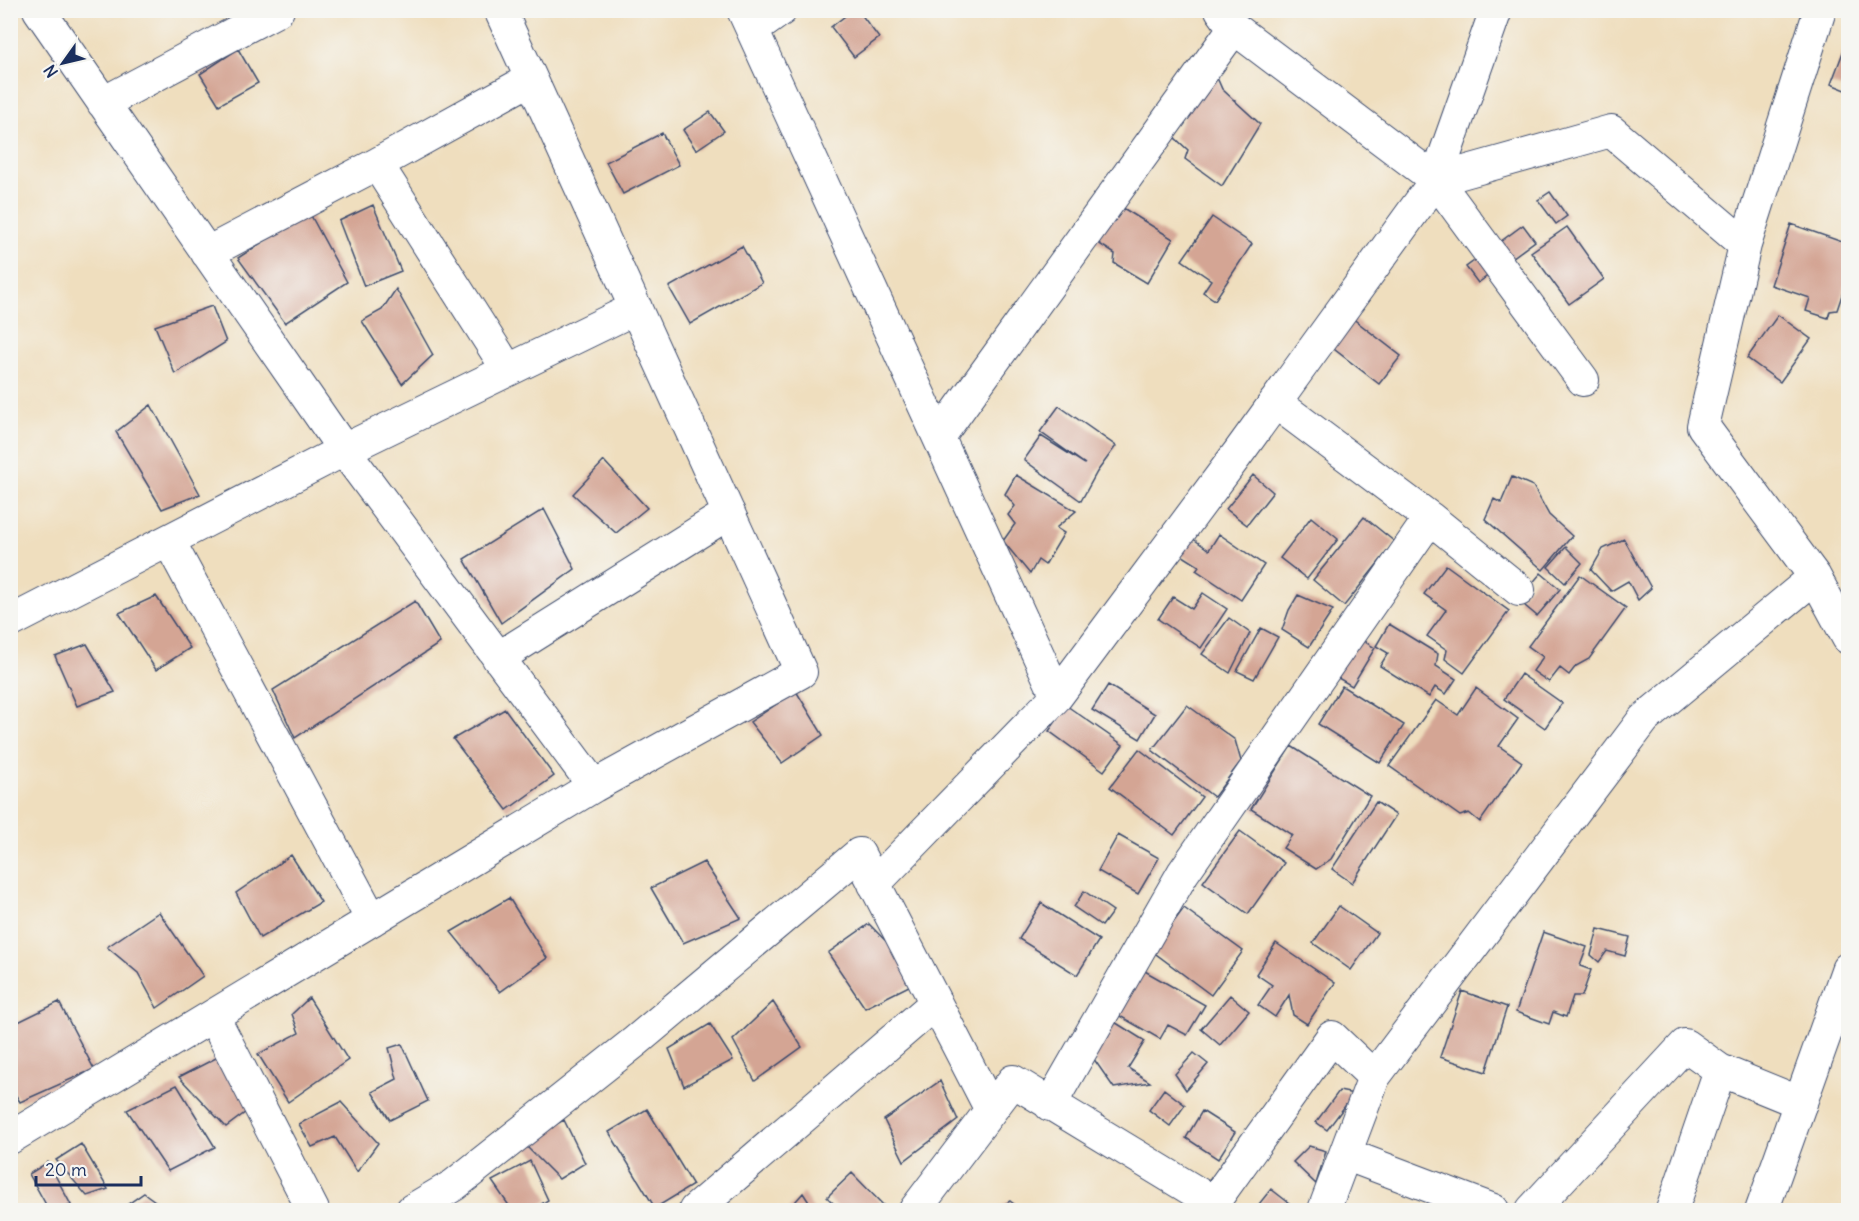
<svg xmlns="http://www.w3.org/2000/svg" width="1859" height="1221" viewBox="0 0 1859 1221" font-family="Delius,sans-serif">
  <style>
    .building { fill: #d4a594 }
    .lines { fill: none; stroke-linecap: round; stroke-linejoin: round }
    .minor-casing { stroke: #3b496c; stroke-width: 34 }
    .tertiary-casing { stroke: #3b496c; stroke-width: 35 }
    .minor { stroke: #fff; stroke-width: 32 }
    .tertiary { stroke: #fff; stroke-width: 33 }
  </style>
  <rect width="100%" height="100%" fill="#f6f6f2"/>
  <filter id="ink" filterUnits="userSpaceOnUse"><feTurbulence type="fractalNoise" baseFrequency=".0167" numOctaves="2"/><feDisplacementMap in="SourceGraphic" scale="12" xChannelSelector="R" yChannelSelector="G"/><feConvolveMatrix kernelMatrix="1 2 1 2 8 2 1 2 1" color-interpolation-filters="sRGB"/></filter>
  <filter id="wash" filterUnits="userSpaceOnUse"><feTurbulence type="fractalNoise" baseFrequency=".008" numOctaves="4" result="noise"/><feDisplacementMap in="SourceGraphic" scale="24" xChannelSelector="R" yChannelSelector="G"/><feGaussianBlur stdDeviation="1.35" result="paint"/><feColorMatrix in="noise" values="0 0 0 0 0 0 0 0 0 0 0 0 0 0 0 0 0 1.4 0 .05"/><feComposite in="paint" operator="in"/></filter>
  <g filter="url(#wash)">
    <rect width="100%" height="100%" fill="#efdebe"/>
    <g id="blocks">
      <path class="building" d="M853,10H858L879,38L854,57L831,27Z
        M1848,39V91L1831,84Z
        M238,49L258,83L219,105L200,74Z
        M1211,64L1222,89L1260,124L1222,186L1185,159L1188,150L1174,137Z
        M710,112L724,131L696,150L683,130Z
        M662,133L679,165L623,194L606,162Z
        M1550,192L1567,216L1556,224L1538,200Z
        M373,205L401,271L364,286L339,221Z
        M1123,208L1173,239L1147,283L1114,263L1115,254L1095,241L1113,212L1119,215Z
        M309,212L347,282L285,323L238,258Z
        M1212,217L1252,244L1215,300L1203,292L1211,280L1182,260Z
        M1791,224L1848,244V277L1837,310L1830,311L1828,318L1806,311L1810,298L1771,285Z
        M1523,225L1535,241L1478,283L1466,267Z
        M1567,227L1604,279L1569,304L1531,252Z
        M742,246L762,283L690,324L669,287Z
        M396,289L433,355L402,384L362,321L382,310Z
        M1334,304L1401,356L1379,384L1312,332Z
        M212,306L226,342L175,374L155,326Z
        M1778,315L1811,339L1780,382L1747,358Z
        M151,405L200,494L162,509L116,432Z
        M1059,406L1116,446L1097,472L1081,501L1024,460L1041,436L1085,464L1040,432Z
        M604,461L647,508L616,533L573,494Z
        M1016,475L1076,511L1056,528L1064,533L1045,565L1038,560L1030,574L1003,541L1015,524L1008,515L1015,506L1005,494Z
        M1253,475L1273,492L1247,525L1226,509Z
        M1512,477L1533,486L1549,515L1572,536L1543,570L1485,519L1494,499L1501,503Z
        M544,509L575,569L501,623L464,559Z
        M1311,517L1338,539L1307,579L1280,558Z
        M1364,517L1395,542L1344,606L1313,580Z
        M1182,531L1209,550L1219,534L1264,565L1241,600L1196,570L1199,566L1172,549Z
        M1624,539L1651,588L1638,600L1628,581L1611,591L1591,570L1603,549Z
        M1566,547L1582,563L1565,583L1548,567Z
        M1446,565L1509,611L1464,673L1445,659L1447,650L1427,636L1446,610L1424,594Z
        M1541,573L1560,589L1537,616L1518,600Z
        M1580,575L1626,608L1589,659L1576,666L1569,675L1560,668L1549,682L1533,671L1543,657L1528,646Z
        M1203,593L1227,609L1201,648L1158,619L1173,597L1192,609Z
        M1298,595L1333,610L1309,647L1282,630L1289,610Z
        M156,596L190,648L156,670L119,613Z
        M415,601L440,643L295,738L273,690Z
        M1229,618L1250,633L1230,673L1202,654Z
        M1389,624L1438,654L1436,666L1456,679L1446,694L1435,687L1429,697L1380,666L1388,653L1376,646Z
        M1261,628L1278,637L1254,679L1237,671Z
        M1354,635L1375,648L1352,686L1331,674Z
        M87,644L115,692L77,706L55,656Z
        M1521,674L1562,703L1545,728L1504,699Z
        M1108,685L1155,714L1140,739L1092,710Z
        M1342,686L1404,725L1380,763L1318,724Z
        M1476,688L1518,719L1499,746L1522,762L1480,822L1469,813L1460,816L1389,766L1436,700L1458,715Z
        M796,691L823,735L782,763L750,722Z
        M1187,705L1235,740L1241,761L1214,797L1152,750Z
        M1067,706L1123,745L1104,771L1049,731Z
        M505,709L554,776L507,810L453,739Z
        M1291,746L1370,796L1331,859L1316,869L1283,848L1292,835L1251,809Z
        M1139,749L1202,797L1174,835L1110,787Z
        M1376,802L1396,815L1352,883L1332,869Z
        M1240,831L1284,863L1248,914L1203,882Z
        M1118,835L1159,858L1138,894L1098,871Z
        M291,855L321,902L260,938L236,893Z
        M704,862L741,918L683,943L651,888Z
        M1084,891L1113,911L1102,926L1074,907Z
        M509,898L547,958L500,992L451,932Z
        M1041,903L1099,940L1077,975L1019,939Z
        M1339,906L1377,933L1351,970L1313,943Z
        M1184,908L1243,951L1211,995L1152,951Z
        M159,912L203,976L157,1008L138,973L107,947Z
        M869,924L923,979L865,1008L828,953Z
        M1598,929L1630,937L1625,956L1607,951L1599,962L1591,955Z
        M1543,932L1587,947L1580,966L1591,970L1582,996H1573L1566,1017L1553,1012L1549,1024L1516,1012Z
        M1276,943L1335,983L1307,1024L1293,1015L1289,995L1275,1017L1258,1005L1272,985L1256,974Z
        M1143,970L1205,1005L1187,1035L1168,1025L1160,1039L1118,1015Z
        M1462,991L1507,1007L1486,1072L1440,1057Z
        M1230,995L1249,1011L1220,1045L1201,1029Z
        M309,998L348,1060L288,1102L258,1054L299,1033L292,1014Z
        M59,1002L94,1069L20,1102L10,1086V1026Z
        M773,1002L802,1047L755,1081L733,1040Z
        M1113,1021L1145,1041L1128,1068L1150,1082L1114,1088L1091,1055Z
        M710,1024L733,1060L684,1086L669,1049Z
        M402,1044L428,1101L390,1120L372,1092L397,1079L389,1048Z
        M1194,1053L1208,1064L1186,1090L1175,1074Z
        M218,1057L250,1109L226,1127L179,1077Z
        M940,1081L958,1120L904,1161L884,1120Z
        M177,1085L215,1147L168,1171L127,1110Z
        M1164,1089L1185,1105L1170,1126L1149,1110Z
        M1339,1091L1354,1094L1327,1130L1316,1122Z
        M341,1102L378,1143L357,1172L335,1137L312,1147L299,1124Z
        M647,1109L693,1185L655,1208L609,1132Z
        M1202,1111L1235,1132L1218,1159L1186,1138Z
        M564,1120L585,1163L559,1179L522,1142Z
        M81,1144L108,1189L87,1196L56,1160Z
        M1309,1146L1326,1151L1316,1184L1293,1162Z
        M530,1161L548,1200L532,1210H512L492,1181Z
        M48,1162L71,1205L59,1210H49L29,1174Z
        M852,1173L888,1210H840L827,1197Z
        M1271,1189L1298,1210H1267L1259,1204Z
        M144,1193L159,1204L150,1210H130L124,1207Z
        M803,1193L814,1210H788Z
        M1010,1201L1022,1210H995Z"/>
    </g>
  </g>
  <g filter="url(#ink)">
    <use href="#blocks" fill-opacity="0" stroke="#3b496c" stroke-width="1.5"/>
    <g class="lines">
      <g class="minor-casing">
        <path id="minor" d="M39,10L344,450L594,786L801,672L500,10
          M743,10L1057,696
          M1221,10L1234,28L1436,180L1583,380
          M1496,10L1436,180L1611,131L1745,245L1703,426L1815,577L1848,638
          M753,30L781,10
          M103,103L278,10
          M377,164L508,370
          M1745,245L1820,10
          M207,253L377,164L531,79
          M1275,402L1430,518L1519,590
          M939,437L1234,28
          M169,541L372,920
          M10,622L344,450L636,308
          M498,658L729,513
          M874,884L1057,696L1239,452L1436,180
          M213,1016L313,1210
          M1050,1105L1183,873L1430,518
          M10,1138L594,786
          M1345,1154L1493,1210
          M412,1210L454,1185L636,1041L859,854L991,1110
          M695,1210L936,1003
          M915,1210L1013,1081L1214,1203
          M1208,1210L1332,1037L1374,1077L1644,719L1815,577
          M1324,1210L1374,1077
          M1532,1210L1685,1045L1720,1070L1801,1103
          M1672,1210L1720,1070"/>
      </g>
      <g class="tertiary-casing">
        <path id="tertiary" d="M1762,1210L1848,969"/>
      </g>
      <use href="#minor" class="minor"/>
      <use href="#tertiary" class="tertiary"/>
    </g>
  </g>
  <rect width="1859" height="1221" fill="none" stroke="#f6f6f2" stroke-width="36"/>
  <g transform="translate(63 63) rotate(236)" stroke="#f6f6f2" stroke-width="4.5" paint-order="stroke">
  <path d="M0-4.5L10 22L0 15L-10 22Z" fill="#1b2f5e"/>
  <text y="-9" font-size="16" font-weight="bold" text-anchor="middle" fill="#1b2f5e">N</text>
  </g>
  <path d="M36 1176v9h105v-9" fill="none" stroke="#1b2f5e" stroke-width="3"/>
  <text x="45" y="1176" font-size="18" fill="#1b2f5e" stroke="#f6f6f2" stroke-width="4.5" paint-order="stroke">20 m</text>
</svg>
